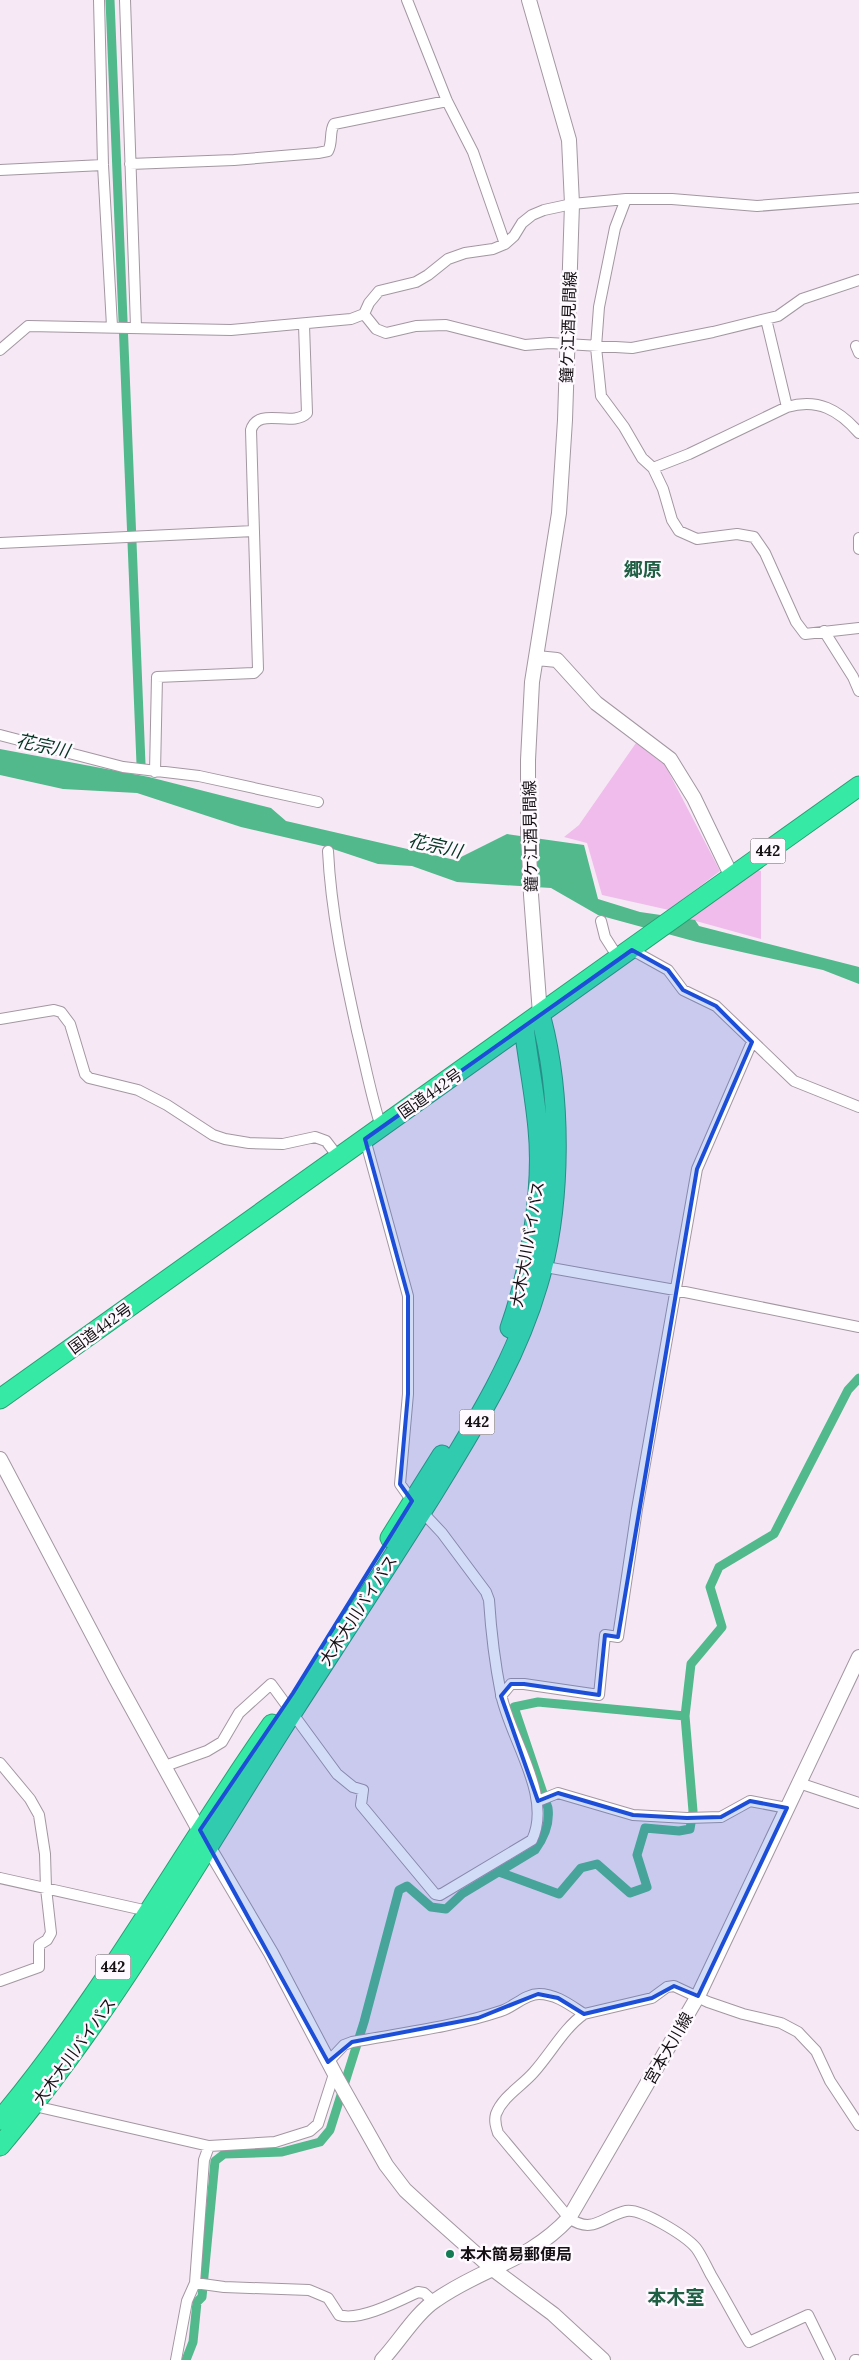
<svg xmlns="http://www.w3.org/2000/svg" width="859" height="2360" viewBox="0 0 859 2360" font-family="Lora,'Noto Sans JP',serif">
  <style>
    .green { fill: #f0bcec }
    .water { fill: #51b98b }
    .lines { fill: none; stroke-linecap: round; stroke-linejoin: round }
    .canal { stroke: #51b98b; stroke-width: 9 }
    .street-casing { stroke: #a397a2; stroke-width: 12 }
    .secondary-casing { stroke: #a397a2; stroke-width: 16 }
    .highway-casing { stroke: #2a9e73; stroke-width: 21 }
    .street { stroke: #fff; stroke-width: 10 }
    .secondary { stroke: #fff; stroke-width: 14 }
    .highway { stroke: #36eaa6; stroke-width: 19 }
    .marked { fill: #1d4ed8; fill-opacity: 0.2; stroke: #1d4ed8; stroke-width: 4; stroke-linejoin: round }
    .poi-dot { fill: #147b55; stroke: #fef9fe; stroke-width: 2 }
    .labels { text-anchor: middle; stroke-width: 5; stroke-linejoin: round; paint-order: stroke }
    .shield { fill: #fef9fe; stroke: #5a565a; stroke-width: 1 }
    .shield-label { font-size: 15px; font-weight: bold; fill: #141014 }
    .street-label { font-size: 16px; fill: #141014; stroke: #fef9fe }
    .poi-label { font-size: 16px; font-weight: bold; fill: #141014; stroke: #fef9fe; text-anchor: start }
    .water-label { font-size: 18px; font-style: italic; fill: #043422; stroke: #fef9fe }
    .quarter-label { font-size: 19px; font-weight: bold; fill: #1f6044; stroke: #fef9fe }
  </style>
  <rect width="100%" height="100%" fill="#f6e9f5"/>
  <path class="green" d="M636,743L665,765L720,871L669,910L602,895L587,843L564,837L579,825Z
    M745,868L761,871V939L685,918Z"/>
  <path class="water" d="M0,749L149,777L271,808L286,821L455,860L507,834L584,845L598,899L640,912L695,920L699,926L859,967V984L823,970L697,942L598,915L551,888L457,882L412,866L378,864L327,847L241,827L137,793L63,789L0,775Z"/>
  <g class="lines">
    <path class="canal" d="M110,0L141,764
      M499,1872L559,1894L581,1868L597,1864L630,1893L647,1887L637,1855L645,1828L679,1831L690,1829L693,1811L685,1716L691,1664L722,1627L710,1587L719,1567L774,1534L848,1390L859,1378
      M186,2360L193,2342L197,2302L202,2297L215,2161L224,2154L282,2152L320,2142L330,2130L364,2022L399,1890L407,1886L431,1907L446,1909L462,1894L535,1850C544,1838 550,1823 548,1808L514,1707L538,1702L685,1716"/>
    <g class="street-casing">
      <path id="street" d="M99,0L103,165L112,326
        M125,0L136,327
        M407,0L447,101L473,152L505,244
        M130,164L234,160L318,153L328,151C333,142 329,132 334,124L447,101
        M0,170L103,165
        M626,199L615,228L599,307L596,347L601,396L624,427L642,458L653,468L663,489L672,520L679,531L697,539L737,534L754,537L765,553L796,622L805,634L859,628
        M364,314L376,329L386,333L416,326L446,325L525,345L550,343L632,348L713,332L778,316L802,299L859,280
        M766,319L787,407
        M856,346L859,353
        M0,350L28,326L231,330L351,319L364,314L369,303L379,291L416,282L428,275L448,259L465,253L493,249L505,244L514,236L522,223L532,215L544,210L572,204L626,199H672L757,206L859,198
        M653,468L689,454L787,407C818,398 839,410 859,433
        M859,538V549
        M0,543L254,531
        M824,631L853,677L859,691
        M0,735L123,767L199,776L318,802
        M155,772L157,677L254,673L258,669L251,430C258,406 293,428 307,413L304,325
        M328,851C331,912 344,972 357,1031C365,1063 371,1096 381,1127
        M601,921L605,937L619,959
        M632,950L668,970L683,990L716,1006L794,1081L859,1107
        M0,1019L54,1010L61,1012L70,1024L85,1074L89,1078L138,1090L167,1105L213,1135L225,1139L249,1143L283,1144L315,1137L326,1141L339,1158
        M540,1266L675,1290L859,1327
        M501,1696L511,1684H524L599,1695L605,1635L618,1637L637,1509L697,1169L752,1042
        M0,1763L30,1799L39,1815L45,1854L46,1888L51,1933L47,1940L39,1945V1967L0,1981
        M165,1766L207,1751L222,1742L239,1713L271,1684L337,1774L353,1787L363,1790L361,1805L435,1894L440,1895L532,1840C553,1796 510,1739 501,1694C495,1664 491,1631 489,1600L486,1592L442,1533L412,1501L400,1484L408,1394V1296L365,1139
        M799,1783L859,1803
        M538,1801L558,1793L633,1815L687,1818L721,1817L750,1801L787,1808
        M0,1878L148,1911
        M328,2062L344,2045L352,2042C402,2033 453,2027 501,2011C514,2007 525,1994 539,1994C556,1994 570,2005 584,2014
        M30,2105L209,2146L275,2142L310,2131L318,2124L334,2074
        M195,2283L224,2287L309,2290L328,2298L339,2315C358,2322 399,2301 418,2292L424,2293L433,2301
        M176,2360L187,2301L195,2283L204,2160L209,2146
        M830,2360L808,2315L749,2342C736,2320 724,2297 711,2275C706,2266 702,2256 696,2248C686,2236 641,2208 626,2211C603,2216 593,2235 569,2218L498,2133C496,2127 494,2121 496,2114C503,2096 522,2086 534,2072C551,2053 564,2028 584,2014L652,1998L667,1987L674,1986L708,2002L743,2014L781,2023L798,2032L816,2051L830,2081L859,2125
        M855,2360H857"/>
    </g>
    <g class="secondary-casing">
      <path id="secondary" d="M529,0L569,140L572,204L565,420L559,513L532,682L528,760V830L531,895L540,1014
        M537,658L557,660L596,703L670,759L694,798L732,877
        M0,1459L116,1679L209,1848L271,1953L338,2080L386,2165L405,2190L430,2213L494,2270L553,2314L603,2360
        M382,2360C399,2342 416,2313 436,2300C483,2267 528,2262 569,2218L698,1996L859,1657"/>
    </g>
    <g class="highway-casing">
      <path id="highway" d="M510,1328C530,1271 544,1189 538,1129C535,1095 528,1061 524,1027
        M0,1399L859,786
        M390,1538L442,1455
        M0,2120C103,1997 180,1855 272,1724
        M0,2146C115,2010 201,1854 297,1705C343,1634 389,1564 434,1492C475,1425 516,1360 538,1284C562,1204 562,1094 540,1014"/>
    </g>
    <use href="#street" class="street"/>
    <use href="#secondary" class="secondary"/>
    <use href="#highway" class="highway"/>
  </g>
  <path class="marked" d="M632,950L668,970L683,990L716,1006L752,1042L697,1169L618,1637L605,1635L599,1695L524,1684H511L501,1696L538,1801L558,1793L633,1815L687,1818L721,1817L750,1801L787,1808L698,1996L674,1986L652,1998L584,2014L558,1998L538,1994L478,2018L352,2042L328,2062L200,1830L293,1693L412,1501L400,1484L408,1394V1296L365,1139Z"/>
  <circle class="poi-dot" cx="450" cy="2254" r="5"/>
  <g class="labels">
    <g class="shield">
      <rect x="750.5" y="838.5" width="35" height="25" rx="4"/>
      <rect x="459.5" y="1409.5" width="35" height="25" rx="4"/>
      <rect x="95.5" y="1954.5" width="35" height="25" rx="4"/>
    </g>
    <g class="shield-label">
      <text x="768" y="856">442</text>
      <text x="477" y="1427">442</text>
      <text x="113" y="1972">442</text>
    </g>
    <g class="street-label">
      <text transform="translate(568 327) rotate(-88)" y="6">鐘ケ江酒見間線</text>
      <text transform="translate(530 836) rotate(-91)" y="6">鐘ケ江酒見間線</text>
      <text transform="translate(430 1093) rotate(-35)" y="6">国道442号</text>
      <text transform="translate(527 1244) rotate(-80)" y="6">大木大川バイパス</text>
      <text transform="translate(100 1328) rotate(-36)" y="6">国道442号</text>
      <text transform="translate(358 1610) rotate(-57)" y="6">大木大川バイパス</text>
      <text transform="translate(668 2048) rotate(-60)" y="6">宮本大川線</text>
      <text transform="translate(74 2051) rotate(-54)" y="6">大木大川バイパス</text>
    </g>
    <g class="poi-label">
      <text x="460" y="2260">本木簡易郵便局</text>
    </g>
    <g class="water-label">
      <text transform="translate(43 746) rotate(12)" y="6">花宗川</text>
      <text transform="translate(435 846) rotate(13)" y="6">花宗川</text>
    </g>
    <g class="quarter-label">
      <text x="643" y="576">郷原</text>
      <text x="676" y="2304">本木室</text>
    </g>
  </g>
</svg>
